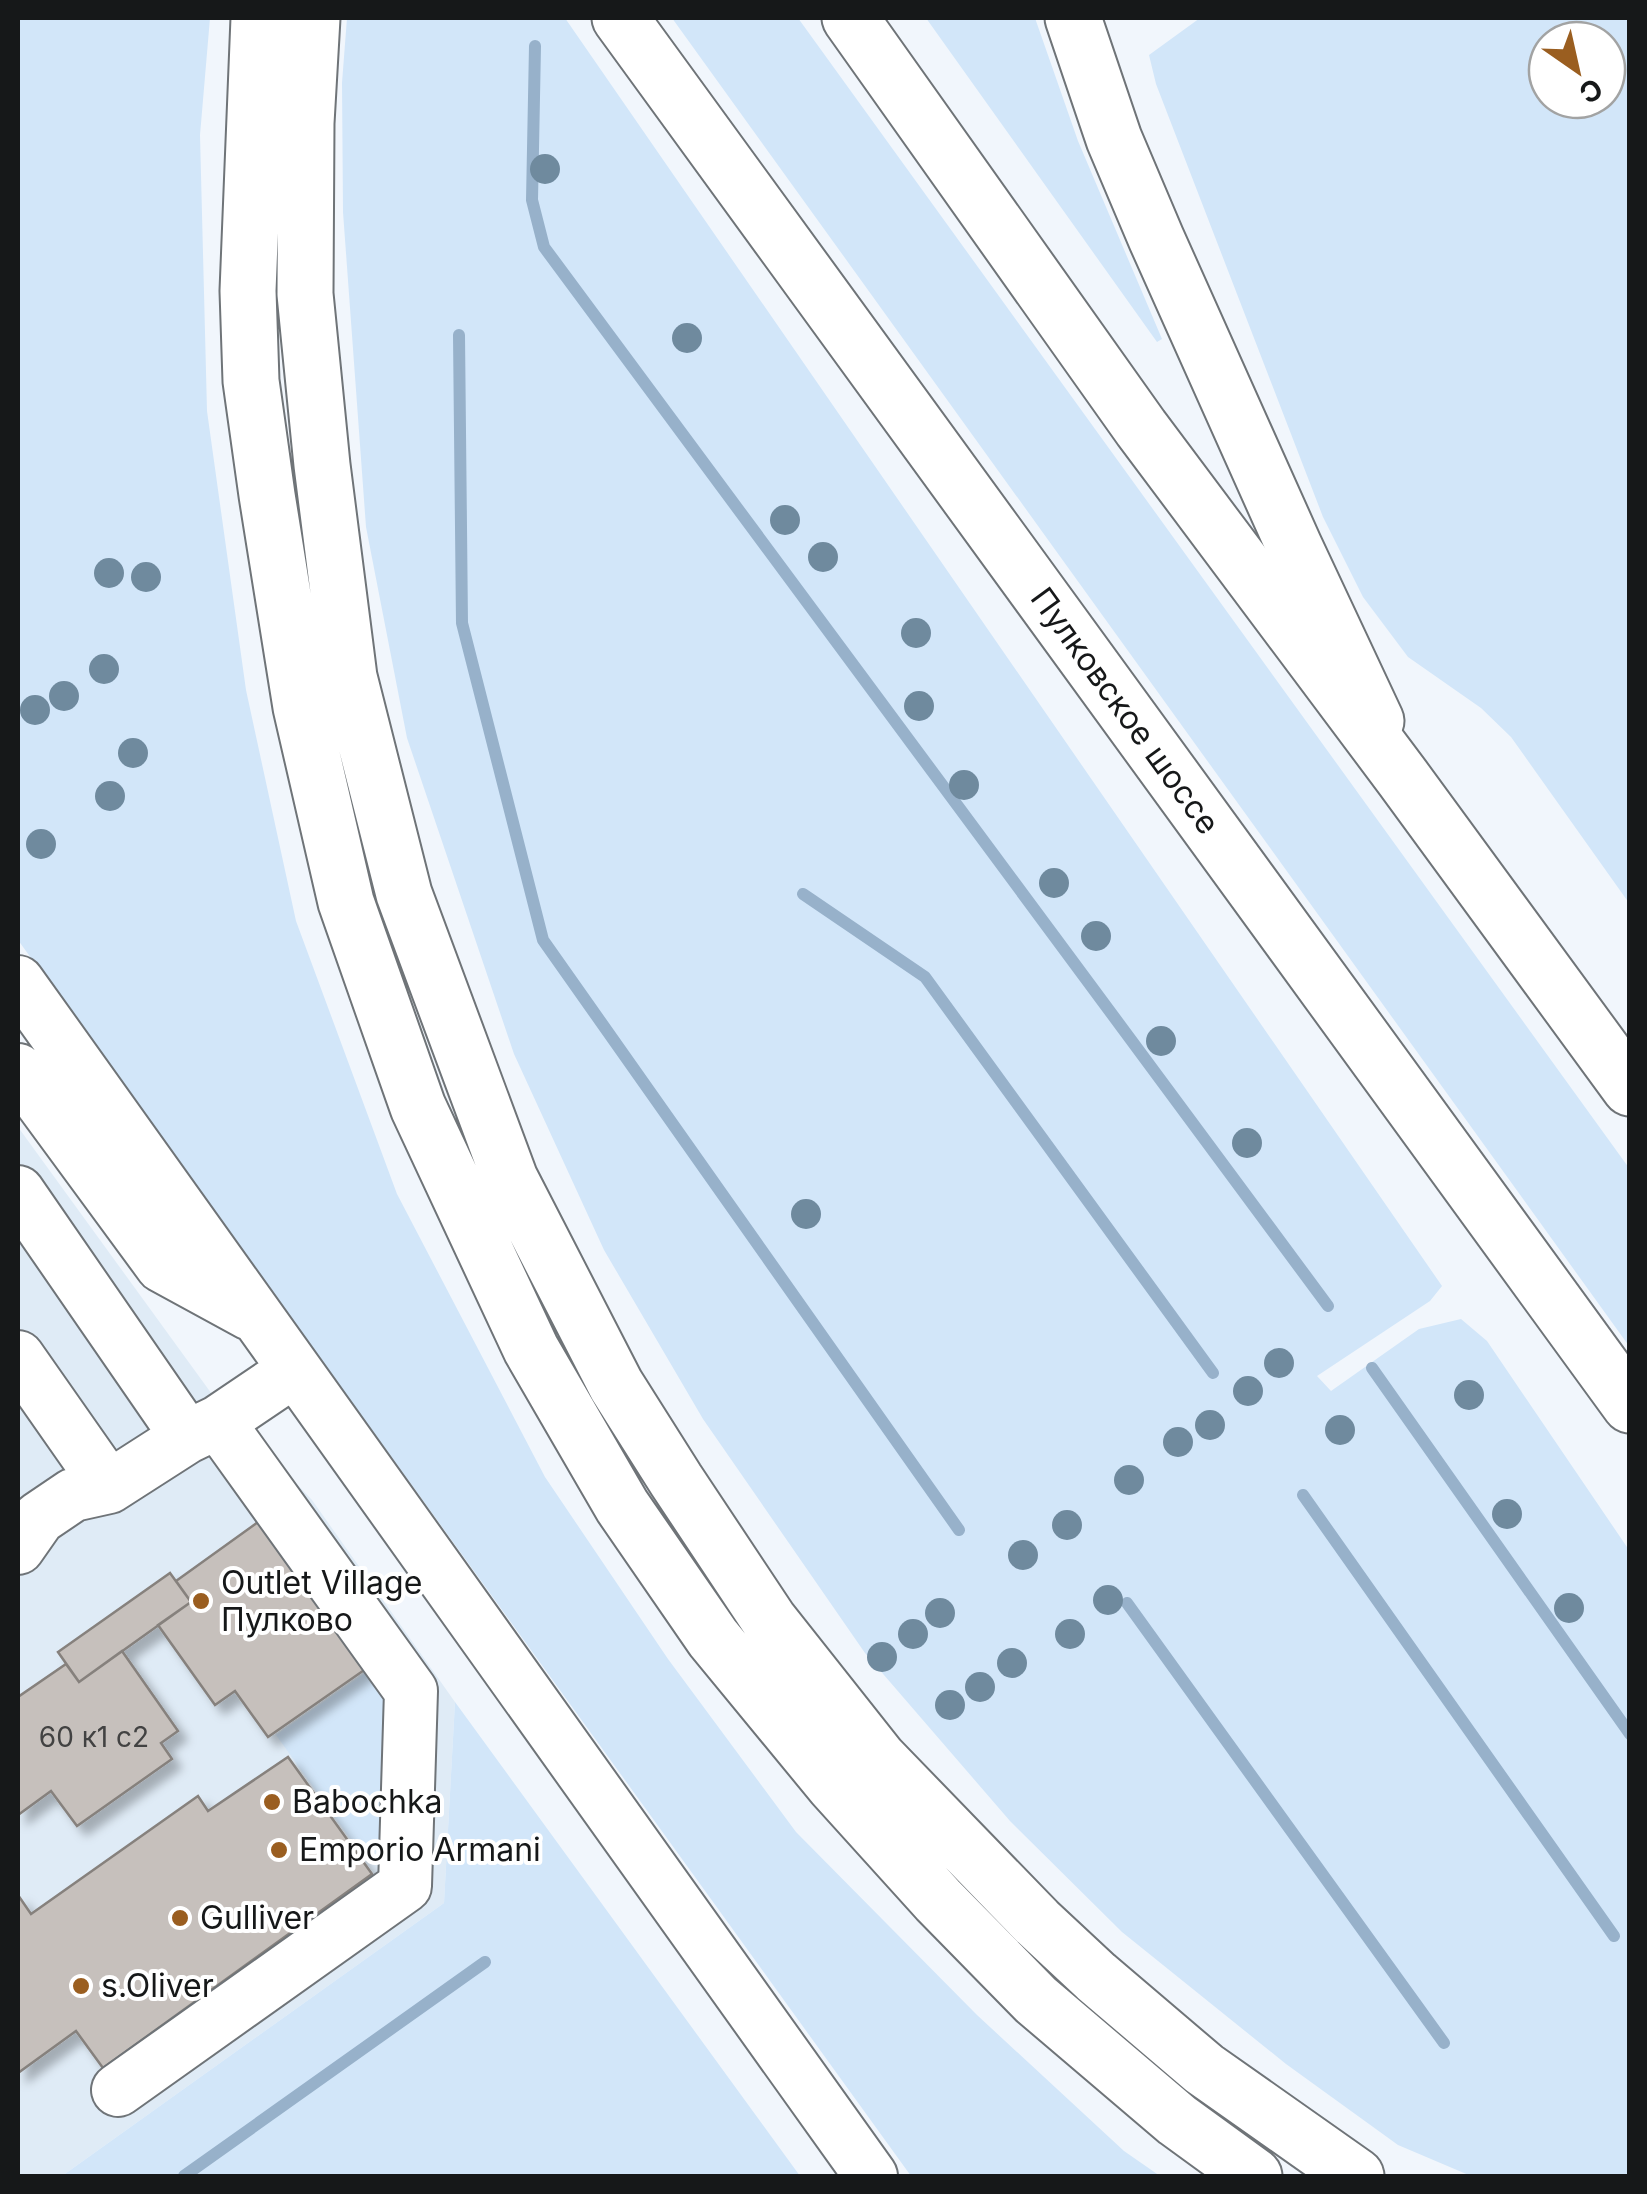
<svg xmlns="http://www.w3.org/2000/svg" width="1647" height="2194" viewBox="0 0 1647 2194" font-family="Inter,sans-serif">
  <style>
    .built { fill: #dfebf6 }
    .green { fill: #d2e6f9; fill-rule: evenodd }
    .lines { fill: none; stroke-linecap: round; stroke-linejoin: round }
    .stream { stroke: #97b1ca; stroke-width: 12 }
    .building { fill: #c6c0bc; stroke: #86817d; stroke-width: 2.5; filter: url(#shadow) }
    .minor-casing { stroke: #6f7478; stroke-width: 56 }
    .major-casing { stroke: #6f7478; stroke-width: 59 }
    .highway-casing { stroke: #6f7478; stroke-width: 59 }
    .minor { stroke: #fff; stroke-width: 52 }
    .major { stroke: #fff; stroke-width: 55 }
    .highway { stroke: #fff; stroke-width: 55 }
    .tree { fill: #6f8a9e }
    .poi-dot { fill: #9a5e20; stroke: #fff; stroke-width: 4 }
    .labels { text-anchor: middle; stroke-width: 8; stroke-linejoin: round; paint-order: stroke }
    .number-label { font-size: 28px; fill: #424242 }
    .street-label { font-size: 32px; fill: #161819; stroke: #fff }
    .poi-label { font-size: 32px; fill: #161819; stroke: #fff; text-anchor: start }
  </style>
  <defs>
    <filter id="shadow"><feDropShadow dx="9" dy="9" stdDeviation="5" flood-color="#0004"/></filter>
  </defs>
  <rect width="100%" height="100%" fill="#f1f6fc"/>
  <path class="built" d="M18,1127L214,1397L312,1500L455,1702L444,1903L62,2176H18Z"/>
  <path class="green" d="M18,18H210L200,135L207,411L246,690L296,921L397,1194L545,1477L668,1659L796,1832L977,2015L1124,2151L1160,2176H911L18,940Z
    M347,18H565L1442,1286L1430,1301L1317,1376L1331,1391L1419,1329L1461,1319L1487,1341L1629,1550V2176H1471L1398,2145L1286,2064L1122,1932L1010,1821L865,1653L703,1419L604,1250L514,1054L407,738L366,527L343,212L342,83Z
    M672,18H798L1629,1168V1346Z
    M926,18H1035L1078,141L1162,339L1157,342Z
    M1200,18H1629V903L1511,737L1481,708L1408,657L1363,597L1323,517L1156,84L1149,55ZM1547,40H1607V100H1547Z
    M368,1671L392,1704L382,1840L362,1855L276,1735Z
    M455,1702L800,2176H62L444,1903Z"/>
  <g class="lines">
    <path class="stream" d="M535,46L532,200L544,247L1328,1306
      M459,335L462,623L543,940L959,1530
      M803,894L925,977L1213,1373
      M1372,1368L1630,1734
      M1303,1495L1614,1936
      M1127,1603L1444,2043
      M184,2176L485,1962"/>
  </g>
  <path class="building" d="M265,1517L370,1666L268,1737L235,1691L215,1705L158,1625L191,1602L176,1581Z
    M170,1573L191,1602L79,1682L58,1652Z
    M122,1651L178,1731L161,1743L172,1759L77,1826L51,1791L18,1815V1697L66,1664L79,1682Z
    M288,1757L372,1874L103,2068L76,2031L18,2073V1895L31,1914L198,1796L208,1811Z"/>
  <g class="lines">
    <g class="minor-casing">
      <path id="minor" d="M18,982L871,2176
        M18,1070L162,1266L250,1314
        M18,1192L187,1437
        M18,1357L109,1487
        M18,1548L39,1518L73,1495L109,1487L187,1437L218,1422L295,1370
        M118,2090L405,1886L411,1691L218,1422"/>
    </g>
    <g class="major-casing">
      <path id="major" d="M259,18L248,291L251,381L267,495L301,707L346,902L418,1107L531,1349L622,1506L713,1638L834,1785L938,1900L1036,2000L1177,2120L1254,2176
        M312,18L306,123L305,294L322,465L349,677L404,894L510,1179L616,1385L676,1480L769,1620L879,1759L1037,1922L1096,1977L1204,2069L1356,2176
        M1073,18L1114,139L1156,238L1294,546L1376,721"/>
    </g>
    <g class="highway-casing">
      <path id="highway" d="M620,18L1630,1405
        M850,18L1141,428L1403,778L1630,1088"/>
    </g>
    <use href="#minor" class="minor"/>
    <use href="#major" class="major"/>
    <use href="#highway" class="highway"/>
  </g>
  <g class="tree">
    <circle cx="545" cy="169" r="15"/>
    <circle cx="687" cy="338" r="15"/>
    <circle cx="785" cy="520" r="15"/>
    <circle cx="823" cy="557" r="15"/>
    <circle cx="109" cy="573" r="15"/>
    <circle cx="146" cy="577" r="15"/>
    <circle cx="916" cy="633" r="15"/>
    <circle cx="104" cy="669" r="15"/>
    <circle cx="64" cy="696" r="15"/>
    <circle cx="919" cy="706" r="15"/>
    <circle cx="35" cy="710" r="15"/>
    <circle cx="133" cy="753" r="15"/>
    <circle cx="964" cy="785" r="15"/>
    <circle cx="110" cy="796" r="15"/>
    <circle cx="41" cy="844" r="15"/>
    <circle cx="1054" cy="883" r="15"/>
    <circle cx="1096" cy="936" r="15"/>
    <circle cx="1161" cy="1041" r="15"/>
    <circle cx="1247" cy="1143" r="15"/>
    <circle cx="806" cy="1214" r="15"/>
    <circle cx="1279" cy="1363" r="15"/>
    <circle cx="1248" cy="1391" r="15"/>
    <circle cx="1469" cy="1395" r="15"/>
    <circle cx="1210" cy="1425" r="15"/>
    <circle cx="1340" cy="1430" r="15"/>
    <circle cx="1178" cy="1442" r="15"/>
    <circle cx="1129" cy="1480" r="15"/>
    <circle cx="1507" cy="1514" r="15"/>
    <circle cx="1067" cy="1525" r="15"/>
    <circle cx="1023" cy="1555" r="15"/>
    <circle cx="1108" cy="1600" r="15"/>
    <circle cx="1569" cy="1608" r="15"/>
    <circle cx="940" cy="1613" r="15"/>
    <circle cx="913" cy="1634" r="15"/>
    <circle cx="1070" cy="1634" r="15"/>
    <circle cx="882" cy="1657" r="15"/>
    <circle cx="1012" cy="1663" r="15"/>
    <circle cx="980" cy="1687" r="15"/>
    <circle cx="950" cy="1705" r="15"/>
  </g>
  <g class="poi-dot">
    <circle cx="201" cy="1601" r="10"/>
    <circle cx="272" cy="1802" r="10"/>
    <circle cx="279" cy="1850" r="10"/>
    <circle cx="180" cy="1918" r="10"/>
    <circle cx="81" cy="1986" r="10"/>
  </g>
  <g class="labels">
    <g class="number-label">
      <text x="94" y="1747">60 к1 c2</text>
    </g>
    <g class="street-label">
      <text transform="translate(1125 711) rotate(54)" y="11">Пулковское шоссе</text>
    </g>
    <g class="poi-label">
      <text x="221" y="1594">Outlet Village<tspan x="221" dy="37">Пулково</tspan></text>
      <text x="292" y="1813">Babochka</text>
      <text x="299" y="1861">Emporio Armani</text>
      <text x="200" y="1929">Gulliver</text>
      <text x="101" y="1997">s.Oliver</text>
    </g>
  </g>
  <rect width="1647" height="2194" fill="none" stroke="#161819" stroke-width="40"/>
  <g transform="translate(1577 70) rotate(146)"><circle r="48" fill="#ffffff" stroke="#a2a3a3" stroke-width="2.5"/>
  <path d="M0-8L18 38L0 25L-18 38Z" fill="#9a5e20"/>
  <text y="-15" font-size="28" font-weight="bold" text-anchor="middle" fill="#161819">С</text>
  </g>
</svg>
